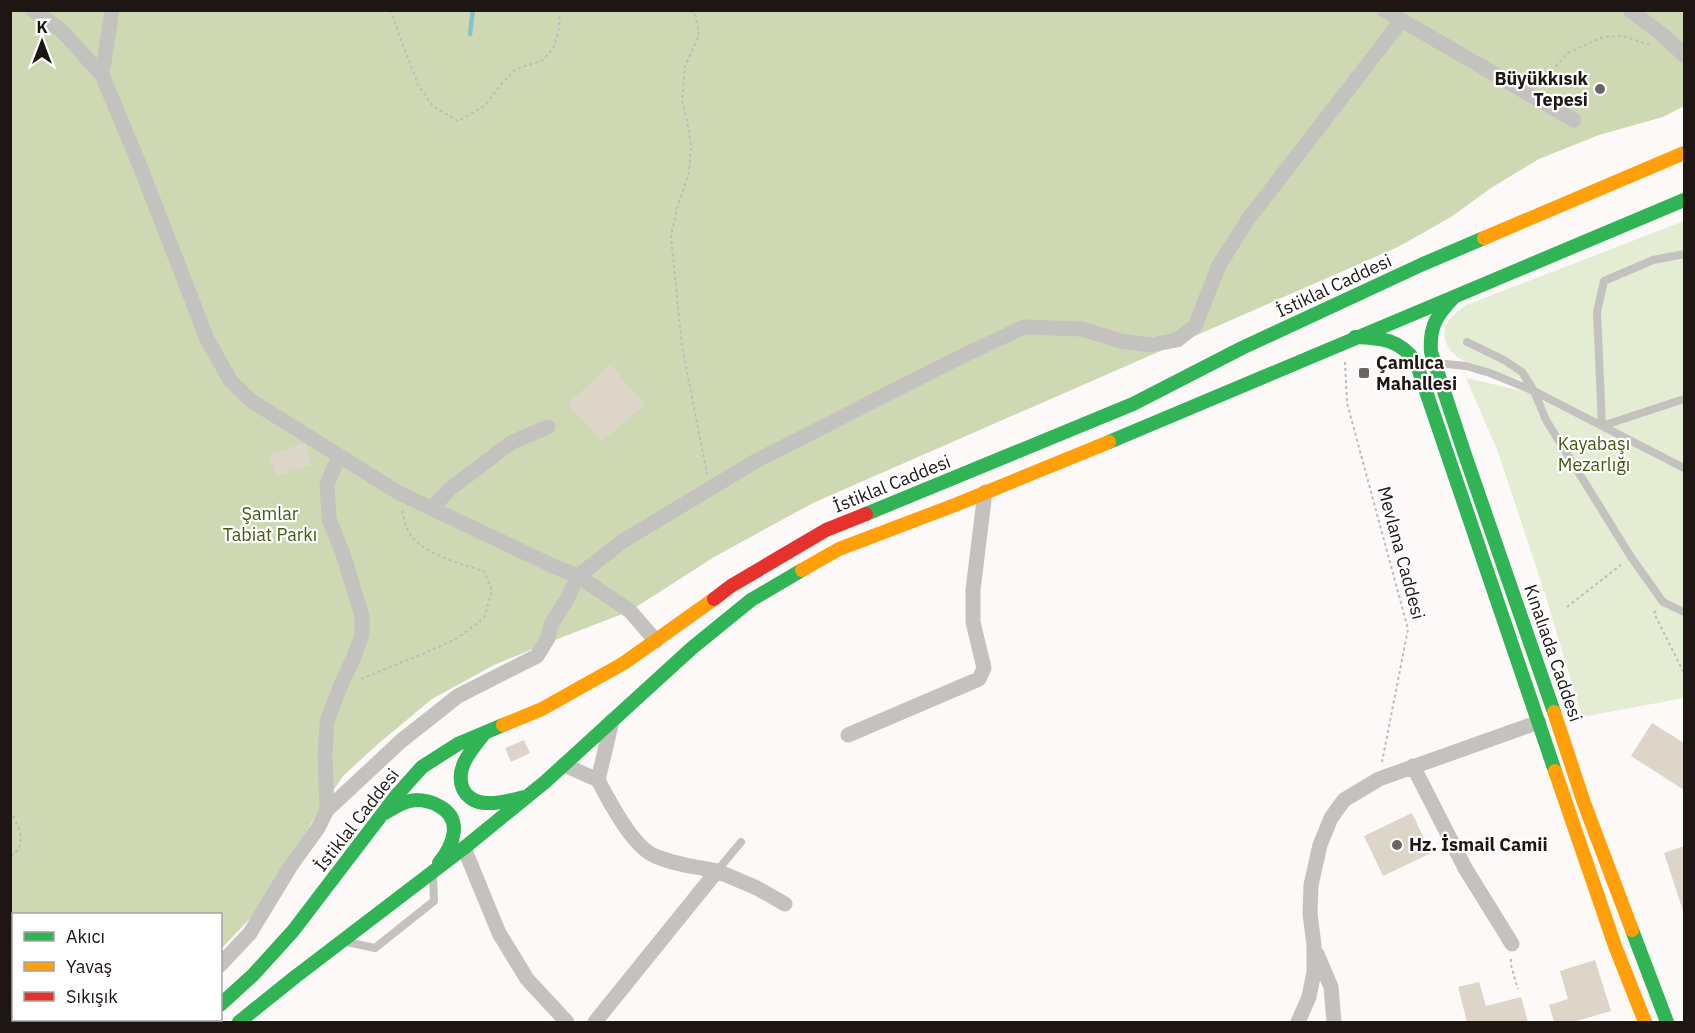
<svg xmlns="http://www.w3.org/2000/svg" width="1695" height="1033" viewBox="0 0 1695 1033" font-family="'IBM Plex Sans',sans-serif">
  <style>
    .green { fill: #e4ecd3 }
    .forest { fill: #ced9b4 }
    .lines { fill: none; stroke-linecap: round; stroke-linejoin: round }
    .stream { stroke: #82c4c8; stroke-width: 4.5 }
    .building { fill: #ded5c9 }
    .path { stroke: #bebcbb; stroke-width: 2; stroke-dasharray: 3 3; stroke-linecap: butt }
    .lane { stroke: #c4c2bf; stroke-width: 8 }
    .street { stroke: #c4c2bf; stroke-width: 15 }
    .fast { stroke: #30b455; stroke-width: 14 }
    .slow { stroke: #ff9f0a; stroke-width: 14 }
    .jam { stroke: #e5322d; stroke-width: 14 }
    .poi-dot { fill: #6b6563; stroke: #fff; stroke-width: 2 }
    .labels { text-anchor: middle; stroke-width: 4.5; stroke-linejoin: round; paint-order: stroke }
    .poi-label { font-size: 18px; font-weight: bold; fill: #1d1613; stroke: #fff; text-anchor: start }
    .street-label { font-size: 18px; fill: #1d1613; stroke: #fff }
    .park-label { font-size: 18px; fill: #465810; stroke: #fff }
  </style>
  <rect width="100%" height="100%" fill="#fcf9f8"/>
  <path class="green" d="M1684,221V698L1582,717L1545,594L1498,452L1466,378L1527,392L1521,380C1502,374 1481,369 1462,360C1448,353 1439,335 1448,321C1453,314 1460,310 1466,305Z"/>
  <path class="forest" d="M10,11H1684V106L1663,117L1599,135L1539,159L1491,188L1451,217L1398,247L813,503L714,557L630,611L555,640L494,665L432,699L379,743L343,776L314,819L260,908L221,949L220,914H14V1020H138L134,1022H11Z"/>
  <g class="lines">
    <path class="stream" d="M470,34L473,10"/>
  </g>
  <path class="building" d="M610,365L645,404L602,441L567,404Z
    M305,443L312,464L276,476L269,455Z
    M1652,723L1684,743V790L1631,756Z
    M524,740L530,753L511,762L505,748Z
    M1412,813L1431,853L1383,876L1364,836Z
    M1684,846V914L1664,853Z
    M1595,960L1611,1011L1573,1022H1554L1549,1005L1568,999L1560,971Z
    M1479,982L1486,1006L1521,997L1528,1022H1467L1458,987Z"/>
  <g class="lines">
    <path class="path" d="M390,10L418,85L433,106L458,121L484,106L504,81L516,69L541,61L553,49L559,28L560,10
      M691,10L696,16L699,36L685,66L682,101L688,126L691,147L689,172L677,208L671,236L682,346L707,474
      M1539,84L1568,53L1603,37L1623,36L1650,45
      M1345,362L1347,403L1408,629L1382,762
      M1567,607L1622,564
      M1656,611L1654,613L1684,673
      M361,679L420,655L456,639L484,618L492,590L484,571C464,566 424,553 412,537C406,529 404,520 402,510
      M10,811C19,826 29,846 10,856
      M1511,959V965L1518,989
      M10,1015L15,1022"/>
    <path class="lane" d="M1684,254L1653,260L1604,281L1597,312L1602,426L1684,399
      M1467,342L1504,360L1522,372L1534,391L1546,420L1631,557L1663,602L1684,612
      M1436,363L1466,366L1490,373L1534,391L1684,468
      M717,871L741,842
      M347,942L375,948L434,901L433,876"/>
    <path class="street" d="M33,10L61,30L102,75
      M112,10L102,75L140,166L207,339L230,380L250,400L399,493L553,566L578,576L630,611L656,641
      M1384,10L1574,120
      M1630,10L1664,36L1684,55
      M432,508L451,488L512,442L548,427
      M848,735L979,679L984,668L973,622V590L985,492
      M564,765L598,780L612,721
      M1413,766L1465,868L1512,944
      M327,810L401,741L458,696L537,656L548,638L551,625L567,599L578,576L623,541L754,462L954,360L1024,327L1082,329L1121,341L1150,345L1177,340L1195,326L1219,265L1249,218L1401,21
      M464,848L499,933L527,979L567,1022
      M717,871L757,888L785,904
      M1317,954L1331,987L1334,1022
      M220,965L250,933L290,867L318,828L327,810L325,754L327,722L339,689L353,659L362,635V616L343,554L329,519L327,484L339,456
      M150,1022L153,1020
      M595,1022L717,871C697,867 671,864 653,855C632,845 609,801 598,780
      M1298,1022L1309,997L1314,972V945L1310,914L1311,885L1320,845L1331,818L1344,800L1379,779L1539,722"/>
    <path class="fast" d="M1454,297C1437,315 1429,326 1431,352L1464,452L1554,712
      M1355,337C1382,338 1399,339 1416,362L1555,771
      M1109,442L1684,200
      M866,514L1133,404L1242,348L1423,264L1484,238
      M484,734C472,749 454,769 463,789C467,798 477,803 486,803C499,804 512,800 524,797
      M385,813C395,807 404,801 416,800C424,800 432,802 439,806C464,819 453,846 439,863
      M1632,930L1667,1022
      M220,1005L253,975L293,931L396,796L422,767L458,744L503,725
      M199,1022L203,1020
      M239,1022L295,977L464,848L545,782L692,648L751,600L802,570"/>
    <path class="slow" d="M1484,238L1684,153
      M802,570L839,549L955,505L1109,442
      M1554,712L1584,803L1632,930
      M503,725L542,709L624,663L714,599
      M1555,771L1615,946L1645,1022"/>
    <path class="jam" d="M714,599L731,586L826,530L866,514"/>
  </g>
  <g class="poi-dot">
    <circle cx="1600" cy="89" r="6"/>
    <rect x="1358" y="367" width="12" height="12" rx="3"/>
    <circle cx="1397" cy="845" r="6"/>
  </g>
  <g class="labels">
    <g class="poi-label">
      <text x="1588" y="85" text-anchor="end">Büyükkısık<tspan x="1588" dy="21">Tepesi</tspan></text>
      <text x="1376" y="369">Çamlıca<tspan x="1376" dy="21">Mahallesi</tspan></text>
      <text x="1409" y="851">Hz. İsmail Camii</text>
    </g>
    <g class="street-label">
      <text transform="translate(1334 286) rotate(-25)" y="6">İstiklal Caddesi</text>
      <text transform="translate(892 484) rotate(-22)" y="6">İstiklal Caddesi</text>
      <text transform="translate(1401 553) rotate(75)" y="6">Mevlana Caddesi</text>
      <text transform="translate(1553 653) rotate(71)" y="6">Kınalıada Caddesi</text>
      <text transform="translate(357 820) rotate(-52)" y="6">İstiklal Caddesi</text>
    </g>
    <g class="park-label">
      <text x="1594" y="450">Kayabaşı<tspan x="1594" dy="21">Mezarlığı</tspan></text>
      <text x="270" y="520">Şamlar<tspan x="270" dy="21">Tabiat Parkı</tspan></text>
    </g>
  </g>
  <rect width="1695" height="1033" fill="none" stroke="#1d1613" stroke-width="24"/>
  <rect x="12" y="913" width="210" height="108" fill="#ffffff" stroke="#a5a2a1" stroke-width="1.5"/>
  <rect x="24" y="932" width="30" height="9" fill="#30b455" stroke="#a5a2a1" stroke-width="1.5"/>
  <text x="66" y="943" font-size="18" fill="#1d1613">Akıcı</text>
  <rect x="24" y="962" width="30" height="9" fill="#ff9f0a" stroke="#a5a2a1" stroke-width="1.5"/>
  <text x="66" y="973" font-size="18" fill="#1d1613">Yavaş</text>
  <rect x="24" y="992" width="30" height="9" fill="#e5322d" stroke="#a5a2a1" stroke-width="1.5"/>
  <text x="66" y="1003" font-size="18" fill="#1d1613">Sıkışık</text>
  <g transform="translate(42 42)" stroke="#ffffff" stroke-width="4.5" paint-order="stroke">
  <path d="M0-4.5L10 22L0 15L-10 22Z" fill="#1d1613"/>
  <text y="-9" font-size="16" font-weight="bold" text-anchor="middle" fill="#1d1613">K</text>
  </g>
</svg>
